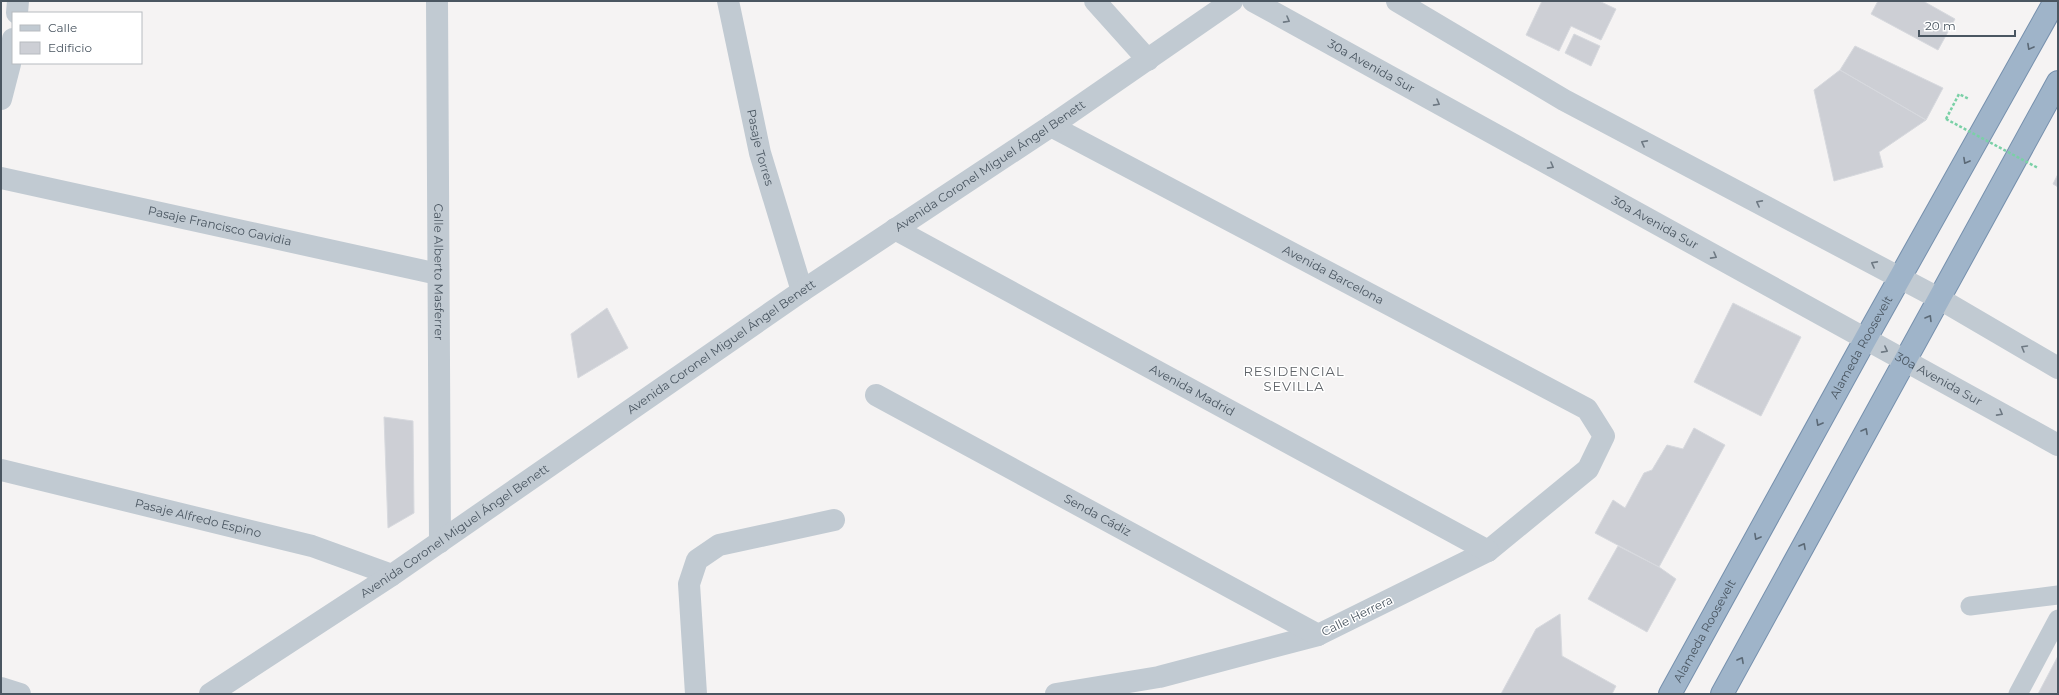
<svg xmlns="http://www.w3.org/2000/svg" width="2059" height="695" viewBox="0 0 2059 695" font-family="Montserrat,sans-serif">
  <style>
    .building { fill: #cdcfd5; stroke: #d7d9de }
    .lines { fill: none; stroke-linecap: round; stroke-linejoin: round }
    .trunk-casing { stroke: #7690ad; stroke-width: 24 }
    .path { stroke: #7ad0a6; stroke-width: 2.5; stroke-dasharray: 3 2; stroke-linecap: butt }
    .service { stroke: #c1cad2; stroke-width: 19 }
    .minor { stroke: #c1cad2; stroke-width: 22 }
    .tertiary { stroke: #c1cad2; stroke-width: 22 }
    .trunk { stroke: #9fb4c9; stroke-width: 22 }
    .path-bridge { stroke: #7ad0a6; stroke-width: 2.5; stroke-dasharray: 3 2; stroke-linecap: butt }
    .oneway { stroke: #6e7983 }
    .oneway2 { stroke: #5b6976 }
    .labels { text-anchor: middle; stroke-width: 3; stroke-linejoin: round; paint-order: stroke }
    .street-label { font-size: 12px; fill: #4a5661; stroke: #fff }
    .neighbourhood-label { font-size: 13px; letter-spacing: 1px; fill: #5f6368; stroke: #fff }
  </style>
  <rect width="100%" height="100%" fill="#f5f3f3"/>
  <path class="building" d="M1542,1H1599L1616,9L1601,40L1571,26L1559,51L1526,35Z
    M1878,1H1923L1955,19L1938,50L1871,14Z
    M1574,34L1600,46L1591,66L1565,53Z
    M1855,46L1943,88L1926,120L1840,70Z
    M1840,70L1926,120L1879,152L1883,167L1834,181L1814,90Z
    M2058,174V187L2053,184Z
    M1733,303L1801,337L1761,416L1694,382Z
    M607,308L628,348L578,378L571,334Z
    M384,417L413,421L414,513L388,528Z
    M1694,428L1725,445L1659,567L1595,533L1613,500L1625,508L1644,473L1652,470L1667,445L1683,449Z
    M1618,546L1659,567L1676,579L1647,632L1588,599Z
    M1560,614L1562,656L1616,686L1612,694H1501L1536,629Z
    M2058,656V694H2038Z"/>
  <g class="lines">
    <g class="trunk-casing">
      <g id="trunk">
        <path id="s10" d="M1670,694L1865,340L2055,1"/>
        <path d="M1722,694L2058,82"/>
      </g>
    </g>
    <path class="path" d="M1946,119L1959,94L1969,99"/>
    <path class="service" d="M1970,606L2058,595
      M2018,694L2058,619"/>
    <g class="minor">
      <path id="s1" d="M437,1L440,542"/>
      <path id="s2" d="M728,1L760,153L802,291"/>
      <path d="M1095,1L1148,60"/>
      <path d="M17,13L18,1"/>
      <path d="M1,99L10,64L13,39"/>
      <path id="s3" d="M1051,126L1587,409L1604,436L1588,469L1488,551L1318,635L1159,677L1056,694"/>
      <path id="s4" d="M1,178L438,274"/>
      <path id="s5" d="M895,229L1488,551"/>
      <path id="s6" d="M876,395L1318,635"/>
      <path id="s7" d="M1,470L312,546L392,575"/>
      <path d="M1,688L20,694"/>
      <path d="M696,694L689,584L697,560L719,545L834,520"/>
    </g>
    <g class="tertiary">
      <path id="s8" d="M1253,1L2058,445"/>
      <path d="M1397,1L1564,100L1940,299L2058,368"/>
      <path id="s9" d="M210,694L392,575L802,291L1051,126L1232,1"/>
    </g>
    <use href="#trunk" class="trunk"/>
    <path class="path-bridge" d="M1946,119L2038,168"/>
  </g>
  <defs><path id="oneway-chevron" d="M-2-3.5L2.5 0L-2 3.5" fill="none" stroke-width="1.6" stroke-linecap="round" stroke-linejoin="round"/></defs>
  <g class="oneway">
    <use href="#oneway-chevron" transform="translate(1287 20) rotate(29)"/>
    <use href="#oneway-chevron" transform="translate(1437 103) rotate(29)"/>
    <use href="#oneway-chevron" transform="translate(1644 143) rotate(-152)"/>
    <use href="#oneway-chevron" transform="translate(1551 166) rotate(29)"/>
    <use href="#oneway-chevron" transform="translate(1759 203) rotate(-152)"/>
    <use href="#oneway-chevron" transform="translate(1714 256) rotate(29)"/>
    <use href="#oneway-chevron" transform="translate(1874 264) rotate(-152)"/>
    <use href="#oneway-chevron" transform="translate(2024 348) rotate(-150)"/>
    <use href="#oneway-chevron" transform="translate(1885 350) rotate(28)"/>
    <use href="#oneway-chevron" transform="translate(2000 413) rotate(29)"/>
  </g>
  <g class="oneway2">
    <use href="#oneway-chevron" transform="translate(2030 47) rotate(119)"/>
    <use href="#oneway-chevron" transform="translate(1966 161) rotate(119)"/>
    <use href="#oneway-chevron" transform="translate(1929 318) rotate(-59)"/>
    <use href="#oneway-chevron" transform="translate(1819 423) rotate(119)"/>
    <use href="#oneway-chevron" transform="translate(1865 431) rotate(-61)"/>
    <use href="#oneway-chevron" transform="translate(1757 537) rotate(119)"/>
    <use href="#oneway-chevron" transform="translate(1803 546) rotate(-61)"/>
    <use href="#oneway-chevron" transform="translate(1741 660) rotate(-61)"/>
  </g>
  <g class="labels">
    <g class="street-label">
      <text dy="4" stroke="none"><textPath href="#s8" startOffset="135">30a Avenida Sur</textPath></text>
      <text dy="4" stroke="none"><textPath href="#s2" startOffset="150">Pasaje Torres</textPath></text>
      <text dy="4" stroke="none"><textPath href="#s9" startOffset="942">Avenida Coronel Miguel Ángel Benett</textPath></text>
      <text dy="4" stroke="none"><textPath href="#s8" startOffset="459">30a Avenida Sur</textPath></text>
      <text dy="4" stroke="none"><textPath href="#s4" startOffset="224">Pasaje Francisco Gavidia</textPath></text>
      <text dy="4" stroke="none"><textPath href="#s1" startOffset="271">Calle Alberto Masferrer</textPath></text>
      <text dy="4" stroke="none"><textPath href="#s3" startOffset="319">Avenida Barcelona</textPath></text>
      <text dy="4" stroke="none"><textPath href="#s9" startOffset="618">Avenida Coronel Miguel Ángel Benett</textPath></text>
      <text dy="4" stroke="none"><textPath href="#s10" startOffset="396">Alameda Roosevelt</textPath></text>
      <text dy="4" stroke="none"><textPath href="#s8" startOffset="783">30a Avenida Sur</textPath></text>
      <text dy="4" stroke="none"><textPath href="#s5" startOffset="338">Avenida Madrid</textPath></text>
      <text dy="4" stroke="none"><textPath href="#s6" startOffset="252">Senda Cádiz</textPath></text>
      <text dy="4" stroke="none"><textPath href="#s7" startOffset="203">Pasaje Alfredo Espino</textPath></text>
      <text dy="4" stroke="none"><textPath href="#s9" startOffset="294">Avenida Coronel Miguel Ángel Benett</textPath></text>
      <text transform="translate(1357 616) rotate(-26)" y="4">Calle Herrera</text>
      <text dy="4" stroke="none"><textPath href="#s10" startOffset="72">Alameda Roosevelt</textPath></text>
    </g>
    <g class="neighbourhood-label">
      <text x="1294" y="376">RESIDENCIAL<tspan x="1294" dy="15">SEVILLA</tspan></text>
    </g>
  </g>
  <rect width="2059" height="695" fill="none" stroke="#4a5661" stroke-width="4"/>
  <rect x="12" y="12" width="130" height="52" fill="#ffffff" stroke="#b7bbc0"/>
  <rect x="20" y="25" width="20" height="6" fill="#c1cad2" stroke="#b7bbc0"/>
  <text x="48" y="32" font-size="12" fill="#4a5661">Calle</text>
  <rect x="20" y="42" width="20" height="12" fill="#cdcfd5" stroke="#b7bbc0"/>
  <text x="48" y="52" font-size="12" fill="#4a5661">Edificio</text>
  <path d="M1919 30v6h96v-6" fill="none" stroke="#4a5661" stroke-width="2"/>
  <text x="1925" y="30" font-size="12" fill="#4a5661" stroke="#ffffff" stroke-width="3" paint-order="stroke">20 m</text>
</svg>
